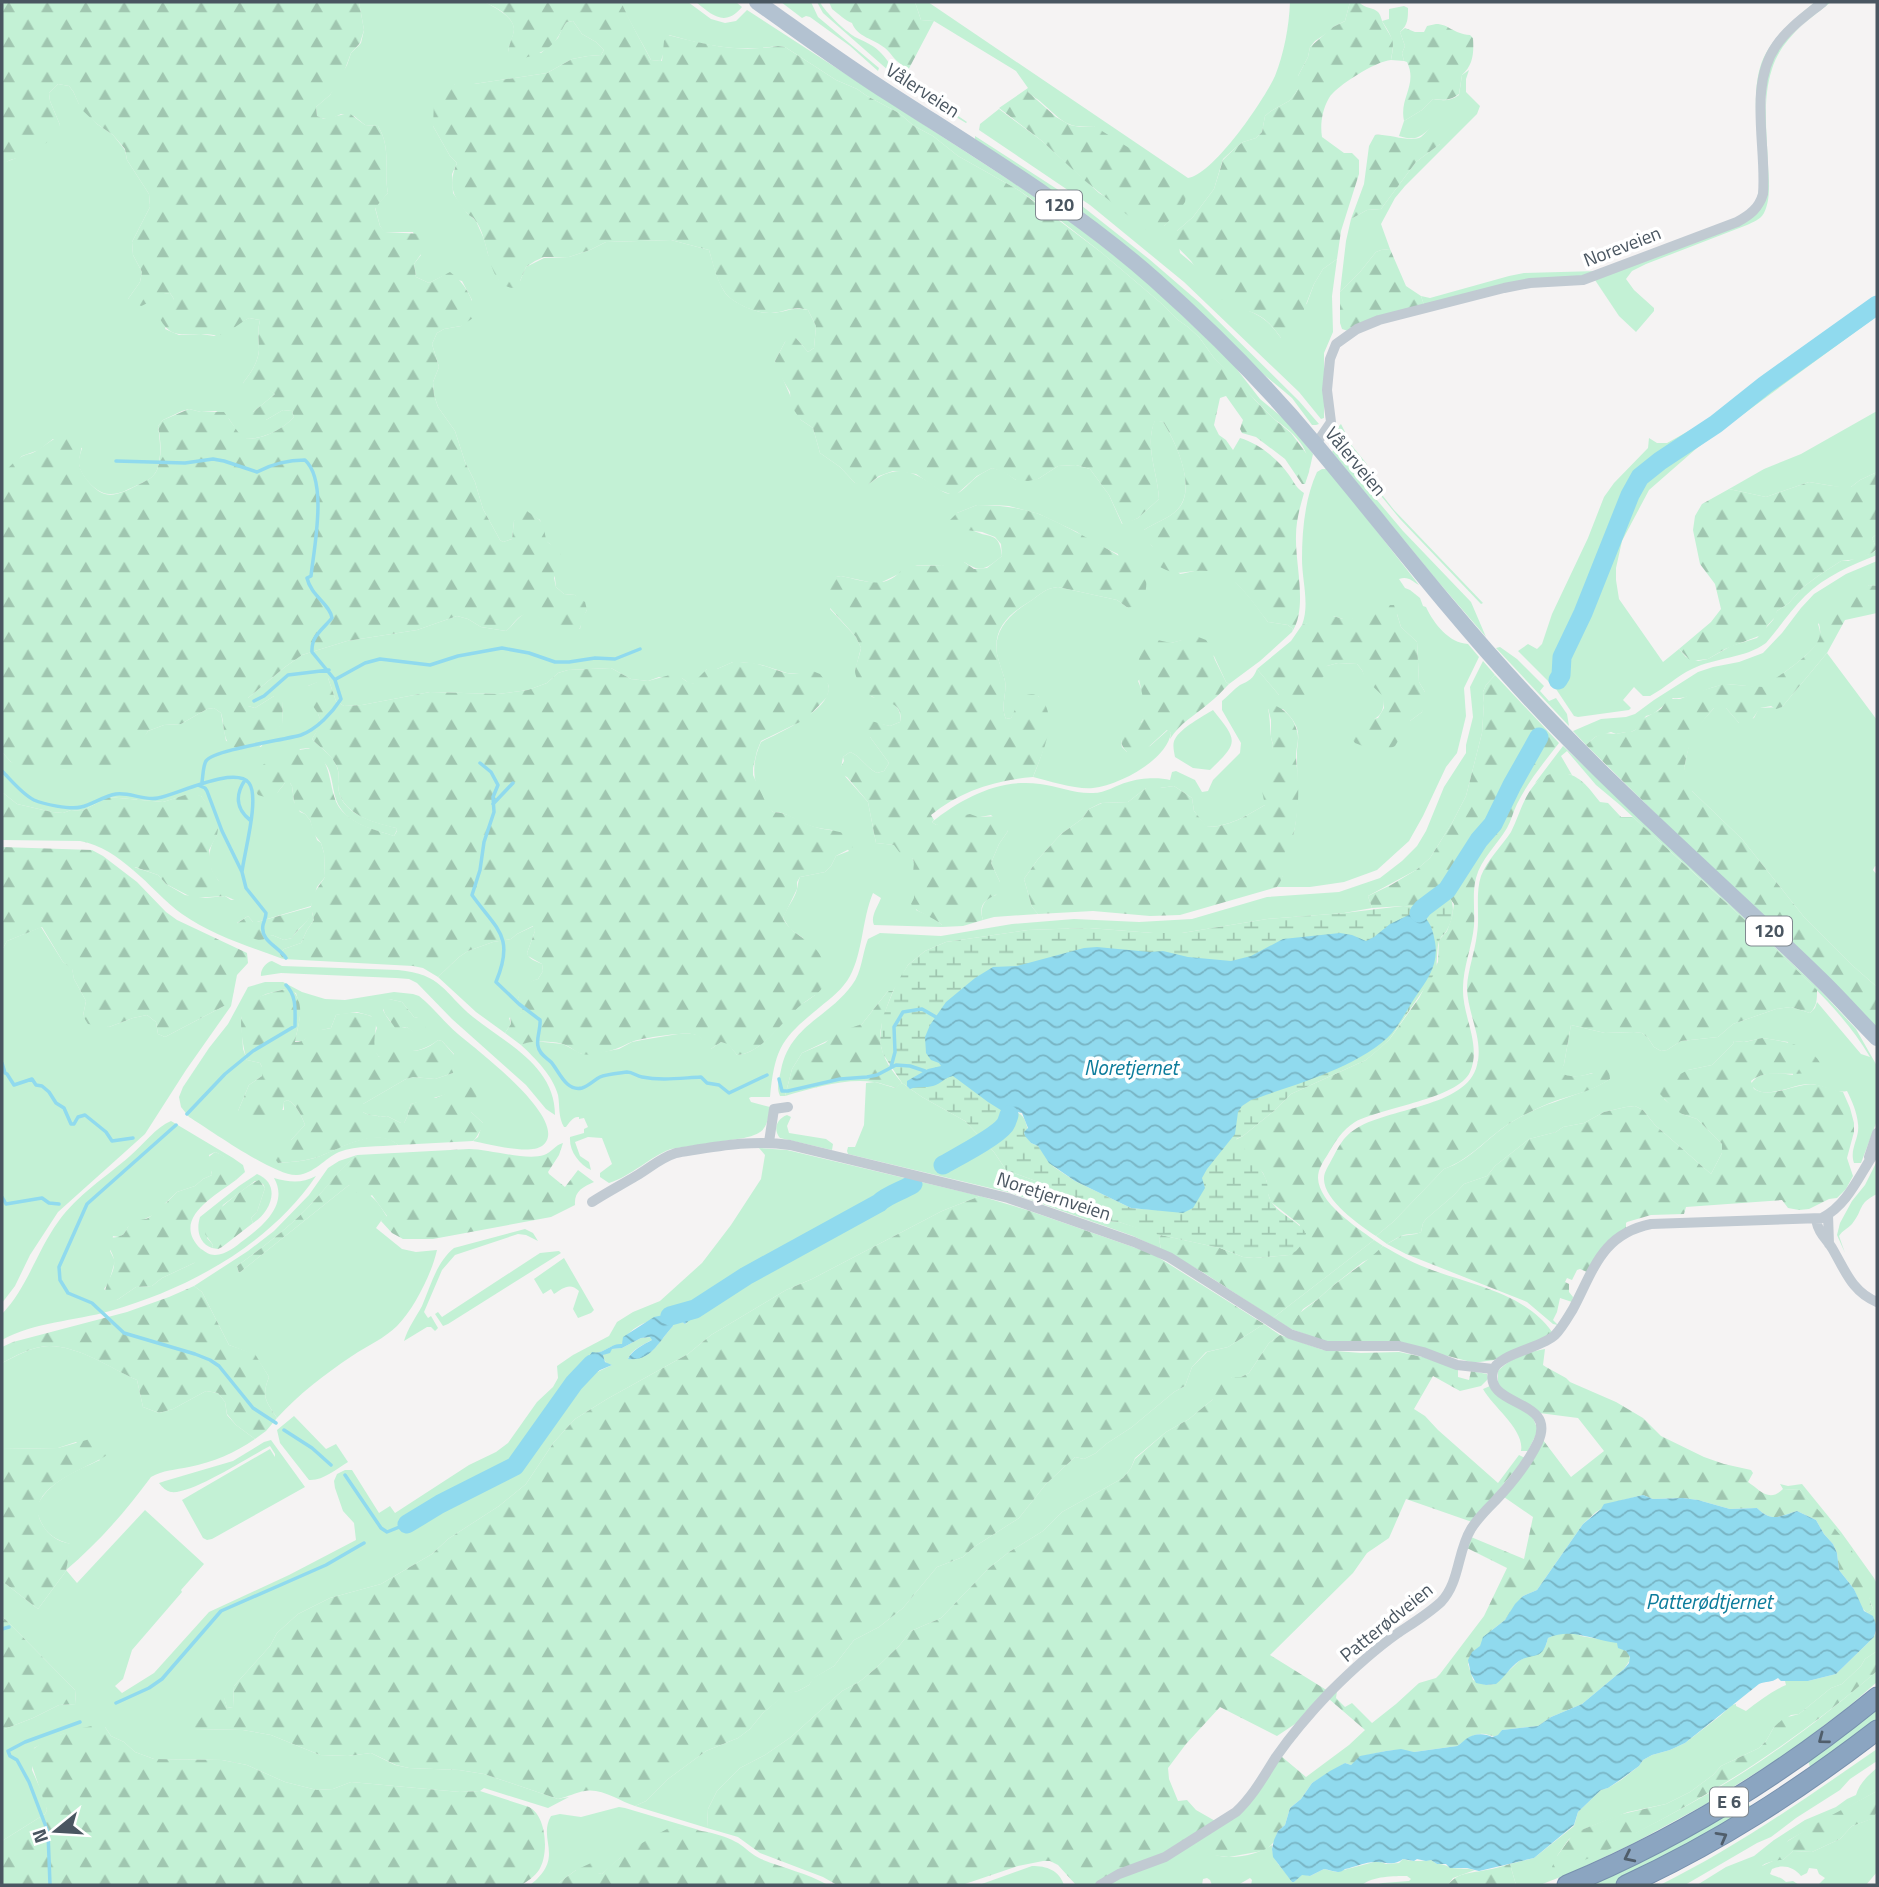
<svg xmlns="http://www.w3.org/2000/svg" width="1879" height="1887" viewBox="0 0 1879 1887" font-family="'Titillium Web',sans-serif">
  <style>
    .grass { fill: #c3f1d5; fill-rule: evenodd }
    .forest { fill: url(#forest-firs) }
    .wetland { fill: url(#wetland-marsh); fill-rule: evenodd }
    .water { fill: url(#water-waves) }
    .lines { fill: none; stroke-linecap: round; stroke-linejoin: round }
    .stream { stroke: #90daee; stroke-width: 3.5 }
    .river { stroke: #90daee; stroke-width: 19 }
    .motorway-casing { stroke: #7690ad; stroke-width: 21 }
    .minor { stroke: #c1cad2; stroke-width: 10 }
    .primary { stroke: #b3c2d1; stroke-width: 16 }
    .motorway { stroke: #8ba5c1; stroke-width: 19 }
    .oneway { stroke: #505e6b }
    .labels { text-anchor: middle; stroke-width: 7; stroke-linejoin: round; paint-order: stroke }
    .shield { fill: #fff; stroke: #808990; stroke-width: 2 }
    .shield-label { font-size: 18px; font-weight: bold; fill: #4a5661 }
    .street-label { font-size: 19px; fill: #4a5661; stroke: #fff }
    .water-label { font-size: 21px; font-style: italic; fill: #0c7c9b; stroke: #fff }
  </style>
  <defs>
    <pattern id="forest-firs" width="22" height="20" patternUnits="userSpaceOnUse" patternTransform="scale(1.75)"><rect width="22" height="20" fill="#c3f1d5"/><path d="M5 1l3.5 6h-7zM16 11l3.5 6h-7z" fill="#a0c6b0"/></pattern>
    <pattern id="wetland-marsh" width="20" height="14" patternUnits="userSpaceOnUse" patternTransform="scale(1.75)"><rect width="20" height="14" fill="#c3f1d5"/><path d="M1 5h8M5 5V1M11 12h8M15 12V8" fill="none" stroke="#a0c6b0"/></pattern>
    <pattern id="water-waves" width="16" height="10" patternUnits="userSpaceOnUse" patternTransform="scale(1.75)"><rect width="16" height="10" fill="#90daee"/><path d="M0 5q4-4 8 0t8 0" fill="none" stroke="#78b4c4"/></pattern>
  </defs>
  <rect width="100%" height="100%" fill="#f5f3f3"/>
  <path class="grass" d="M359,2H484C493,6 514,17 514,29C514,35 509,45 508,52L541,53L558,38L563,27L567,22L573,21L582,34L596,42L604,50L601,55L588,56L572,59L547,73L474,84H455L433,126L450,156L457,163L452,174L453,193L467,213L476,221L484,239L488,254L499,280L520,281L526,267L544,258L569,257L590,250L606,242L671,240L709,250C713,263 717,280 724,291C731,303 758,314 771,313C788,312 791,306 808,310L816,326L814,348L808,352L796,338L785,342L775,361L801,420L813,428L820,453L840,467L855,483L869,484C892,466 909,468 933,485C938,489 945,494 952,494C962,495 970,481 978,476C982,473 988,470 992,468L1003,471L1016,480L1038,479L1058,466L1076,465L1090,469L1109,495L1122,524L1138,518L1159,499C1158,474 1144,445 1155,420L1163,422C1176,442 1198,489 1177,510C1168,519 1154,523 1144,530L1148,542L1180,574C1191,572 1207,567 1218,571C1239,579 1255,605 1268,622L1288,625L1293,629L1292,632L1260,661L1229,684L1226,682L1214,656L1183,640L1171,643L1138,681C1143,692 1148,709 1142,721C1138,728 1128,735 1121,741L1122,747L1127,752L1150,746L1168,730L1171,733C1166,761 1119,785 1093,788C1078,790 1049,781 1033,777C1043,752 1057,719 1038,696L1015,712L1011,718L1006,719C1000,706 1007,695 1005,681C1003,672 999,664 997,654C993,630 1010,614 1029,602C1040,595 1045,588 1058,587L1117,600L1128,608L1118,554L1088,540L1077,532L1039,514L1009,506L994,505H977L957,513C962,518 968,528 974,531C991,539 999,531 1002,556C987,568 982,574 964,562L942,566L917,565L878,584L841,576L836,577L830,609L856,637L861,648L855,671L872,697C887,699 903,704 900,722L890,726L871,722L870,737L889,763L884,771L877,773C866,768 861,756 850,752L843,757L841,768L843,774L868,802L876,843L895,845L913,859L915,866L913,870L916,910L934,918L943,926L941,927L874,925C870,917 878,906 881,898L873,893C862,919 863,952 850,976C843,989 831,998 820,1007C782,1038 775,1047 770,1097H751L749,1098L751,1102L770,1107C767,1128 765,1133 744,1138L671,1149C649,1157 632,1176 609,1183L600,1177V1173L612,1164L602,1138L588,1137L575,1142L580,1156L589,1162L591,1170C579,1164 569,1151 570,1137L584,1133V1129L588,1127L584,1118L579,1119V1117C573,1116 569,1123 566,1127H564C558,1117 560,1106 558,1095C553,1076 535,1058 521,1045L527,1042L533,1041L563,1044L582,1054H591L619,1049L632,1042L642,1040L678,1034H693L698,1035L711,1049L721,1042L728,1043L737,1055C763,1053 782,1020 800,1005C805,1002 810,999 815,995L803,938L790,929L783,918C786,908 795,899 797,889C798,885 798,881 800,877L825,872L831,866L836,856L849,851L832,830C824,829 816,828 808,825C795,820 787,812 773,812C753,791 749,768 761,742C779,733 835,709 828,684L800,674L787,673L762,665L742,662H733L717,669H707L696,683L690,684L682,678L659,677L648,681L631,679L611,668L568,670L558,673L547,683L528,690L498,694L430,692L362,705L344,706L336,701L328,678L308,686L320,719L319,728L312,739C319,747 331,754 335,763C340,771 338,777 338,784C338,814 373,822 396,828L397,830L394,836C376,830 353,826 341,809C332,797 334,781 328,768C324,760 315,754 309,748L300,749L277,793L285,783H290L292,786L294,802L300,812L305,814L310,820L317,840L321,843L324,853L325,877L317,887L311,906L257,922H253L248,916L237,923C244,937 257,943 272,935L284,940L292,938C299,927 310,923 311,909L314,920L307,930L301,943L284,949L280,954L283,959C250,947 212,935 182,914C165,902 150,884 133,870L134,867L158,875L166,884L185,895L205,898L225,896L231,900L240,899C235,890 226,888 219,881C206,868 207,849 217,835L206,803L201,796L186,795L163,802L108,797L82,811L71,810L63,813L52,812L17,804L2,792V752L11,762L67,770L143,738L148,731L164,725L181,724L207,709L214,708L221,713L226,741L261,747L269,734L282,724L283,700L274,696L255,708L248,706V698L285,667L302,655L347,641L417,630L457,616L468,619L481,627L506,631C518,622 523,604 541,618L580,629L582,618L587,610L575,595L564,594L556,587L551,545L546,541L540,520L527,512L514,521L512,539L503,542L500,540L483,509L475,482L465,462L455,431L438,407L434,395L433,382L439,367L432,344L437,333L444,329L461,326L472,300L462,281L443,276L429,283L416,277L414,264L421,255L413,232H384L380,226L375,207L388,193C383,169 392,149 378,126L365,125L354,116L341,114C332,119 326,121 317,116L316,107L330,95L347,65L351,53L361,43L364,30Z
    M621,2H688L711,19L725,23L736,21L747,10L1057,211L1144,279L1232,363L1260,399L1289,423L1313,454L1309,472C1311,448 1292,431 1274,419L1214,358L1199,337L1188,327L1178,320L1162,304L1102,253L1047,210L1020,191L958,156L933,136L914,126L899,113L867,96L857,89L836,80L785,47L778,46C738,52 707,46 669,35L661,61L651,60C641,40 629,22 621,2Z
    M696,2H736L742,7C725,27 713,16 696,2Z
    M781,2H811L818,17L873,63L879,68L878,71L850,46L810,17L806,16L802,18Z
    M817,2H820C826,13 844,30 855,37C863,41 873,45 879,51C886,57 890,66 898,72L901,71L914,86L967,122L966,123L921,96L897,78L823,13Z
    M915,2H928L1188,178C1214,174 1264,100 1275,76C1284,53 1289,27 1290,2H1350L1345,21L1333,27L1330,31L1315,41L1310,47L1308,57L1298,76V89L1295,94L1289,101L1271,111L1265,116L1262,132L1256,138L1243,142L1235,148L1223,159L1214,189L1193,217L1177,231L1180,253L1249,311C1264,317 1271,324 1281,338L1307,303L1314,284L1323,269L1337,259L1332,296L1333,332L1324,353V418L1321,419L1299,392L1184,282L1090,205L979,130L980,124L999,109L1042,141L1099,193L1114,202L1164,226L1169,220L1094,126C1065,129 1062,120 1042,103C1038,99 1033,97 1028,92V88L1016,71L934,21L921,20Z
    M1815,2H1819C1800,17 1778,33 1768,56C1754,88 1759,124 1760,157C1761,173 1765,192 1756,205C1751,212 1742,216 1734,220L1594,274L1561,279L1507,284L1424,305L1421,296L1430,298L1509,276L1524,273L1598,271L1736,218C1741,214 1749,211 1753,205C1762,194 1759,177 1759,163C1758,131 1750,86 1764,57C1775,34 1797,17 1815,2Z
    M1828,2H1831C1807,21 1781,39 1772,69C1762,99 1767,134 1768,165C1769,180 1771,199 1764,213C1760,220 1753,222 1747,225L1646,264L1632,271L1626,279L1634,290L1654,308V311L1636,332L1619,316L1595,280L1760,210L1767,74L1779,46Z
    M1404,6L1408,8C1408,18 1408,25 1400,32L1405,46L1402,53L1404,61L1391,60C1395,41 1392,37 1382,21L1389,19V9Z
    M1469,70L1466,79V92L1480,106L1477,114L1405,186L1395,198L1381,224L1390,249L1381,250L1376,252L1360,272L1340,292L1346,241L1351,219L1367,210L1381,209L1416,162L1440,144L1434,125C1421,136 1417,142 1399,136L1404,121L1422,110L1433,99C1444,101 1450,101 1459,95L1462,75Z
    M58,84L69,86L73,91L79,104L97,124L113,135L125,150L127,160L149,194L150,207L132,242L133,255L142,272L140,282L128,299L153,298L160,294L170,293L174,299L165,329L179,335L201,334L214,336L249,318L260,320C257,332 259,339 259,350C258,363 250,374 243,383L269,390L275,394L253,412L266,420L283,410L292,411L294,417C281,431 261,440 242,439L229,419L216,411L201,412L189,409L182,411L163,420L158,426C160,440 162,457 157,470C153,478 148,480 140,484C130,488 120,495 109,494C97,494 80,476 79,464C78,459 81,452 82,448L53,439L39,450L22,456L2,476V167L3,163L16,158L60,125L50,101L49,93Z
    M975,136L1077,202L1149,259L1200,303L1299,401L1319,424L1316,425H1312L1292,398L1279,387L975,139Z
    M1877,295V316L1697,448L1649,490L1622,541L1616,568V580L1619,599L1663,662L1679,649L1686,657L1698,661L1708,659L1731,646L1757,638L1773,620L1777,611L1789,603L1802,588L1818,576L1841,561H1848L1872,553L1877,550L1872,538L1877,534V555C1852,565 1825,576 1805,596C1791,610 1779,628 1766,643C1744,659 1716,657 1692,669C1677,676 1665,688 1650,696H1643L1634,687L1623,700L1631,708L1629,710L1578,717L1574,716L1556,689L1518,651L1528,644L1537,649L1542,644L1552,614L1588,538L1604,497L1614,483L1648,448L1649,438L1657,443H1667L1712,418L1764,375Z
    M1877,411V472L1860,480L1851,487H1839L1809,482L1766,497L1729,489L1764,469L1801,454Z
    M1341,424L1345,432L1344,436L1366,463L1383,496L1394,510L1483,603L1481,604L1400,519L1340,446C1335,438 1333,431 1341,424Z
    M1334,449L1403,531L1471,602L1486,637L1435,578L1332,452Z
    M1322,469H1328L1419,585C1411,581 1409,576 1399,579L1405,588L1410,590L1420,598L1423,606L1426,607C1434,624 1449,643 1468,644L1479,657L1464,688L1466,716L1457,753L1446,767L1423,816L1409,841L1377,870L1344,882L1310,887H1277C1287,871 1281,873 1283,857C1284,848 1292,842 1294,832C1299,807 1297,783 1297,757C1296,746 1301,737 1296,726C1293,719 1288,714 1283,709H1268C1271,721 1269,733 1273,745L1265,805C1246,816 1229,827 1206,827L1194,811L1192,798L1174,786L1160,788H1146L1128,802L1101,803L1089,809L1082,819L1061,834L1038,859L1024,879L1032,907L1038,914L994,917L983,920C979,909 984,898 996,895L1000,882L991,863L999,844L1008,831L991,815L936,825L932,822C962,798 1000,778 1040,784C1058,786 1075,794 1093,793C1106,793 1116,785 1128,782C1139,778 1159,777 1170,780L1172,772L1176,771L1195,780L1202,792L1208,791L1213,780L1240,753L1241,743L1222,710V701C1228,696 1234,689 1240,685C1249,681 1253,679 1257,669L1279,695L1327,666L1338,663L1357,664L1362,670L1366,679L1384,696C1384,707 1383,716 1372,720L1410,721L1422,712L1425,692L1419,682L1417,642L1401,627L1397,614L1352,619H1343L1333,616L1302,625C1310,604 1302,581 1302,559C1302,530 1305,498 1317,472Z
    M1877,561V586L1869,585L1818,624C1820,630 1821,635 1819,640C1813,654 1776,678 1763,688C1750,687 1735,683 1723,685C1707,687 1688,700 1673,698L1653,714L1646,716L1635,730L1631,732H1626L1616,734L1611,732L1595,737L1586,745L1573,731L1601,719L1626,717L1635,714L1654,700L1698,672L1713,667L1739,662L1763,653L1782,633L1801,608L1814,594L1846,574Z
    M1500,647L1517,659L1544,686L1540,691L1549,701L1556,698L1567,714L1569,726L1496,648Z
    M1827,653L1877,720V867L1875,866L1873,870L1877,875V987L1853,966L1804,917L1742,839L1692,791L1684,768L1690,740L1696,728L1715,707L1726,708L1739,723L1754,718L1759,708L1782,707Z
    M1483,661L1495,675L1486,685L1483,692L1484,703L1482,733L1466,796L1452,823L1430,858L1416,870L1368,896L1372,908L1344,913L1267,919L1182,933H1153L1089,928L1056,929L1028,930L946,942L925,951L908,965L893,991H888L862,1024L802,1053L792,1069L785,1096H780C776,1087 779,1080 781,1070C790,1025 828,1018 852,985C862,972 862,954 868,939L880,933L941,936L1012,924L1074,919L1139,922L1192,919L1267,897L1339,892L1380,878L1402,861L1417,846L1426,831L1444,787L1466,753V745L1473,717L1470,687Z
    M1213,710C1238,741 1239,742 1210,770L1193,768L1175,757C1174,751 1172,744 1175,739C1181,728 1203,716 1213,710Z
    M1563,746L1818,988L1856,1029L1877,1066V1120L1875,1126L1861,1163H1854C1849,1149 1860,1138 1858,1124C1857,1112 1852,1101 1847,1091C1834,1094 1823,1084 1809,1084C1792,1084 1761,1103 1751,1084C1759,1070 1778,1073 1793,1075L1788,1042L1763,1038L1744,1042L1734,1041L1733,1044L1712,1065L1688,1070L1664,1099L1682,1114L1697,1119L1722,1144V1153L1711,1174L1655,1125L1643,1110L1635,1106L1626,1107L1604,1112L1584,1123L1563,1127L1556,1132L1529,1139L1495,1166L1487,1176L1464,1184L1454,1195L1426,1219L1423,1223L1421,1232C1415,1235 1408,1233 1401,1236C1396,1238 1392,1241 1387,1244L1376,1236L1393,1222L1444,1169C1472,1160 1490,1134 1515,1120C1527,1113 1542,1106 1555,1102C1572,1095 1594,1090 1610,1079L1592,1073C1583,1076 1570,1079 1560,1073L1564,1064L1571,1025L1605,1033L1634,1032L1642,1033L1648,1038L1654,1047L1661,1051L1667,1050L1681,1041L1718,1037L1733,1024L1776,1009L1791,1007L1810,1013L1815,1008L1817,1002L1861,1054L1870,1057C1847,1018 1814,987 1782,956C1729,904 1674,855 1620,805L1596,785L1567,751L1561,756L1572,775C1557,771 1547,775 1535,783Z
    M534,926L535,931L527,953C529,960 536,961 542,964L543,971L538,979C525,983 519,991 517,1004L522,1008V1012L509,1018L511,1024L505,1033L476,1012L438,977L459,957L468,951L493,942L511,939L517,934Z
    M41,927L63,962L72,968L74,979L86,1001L83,1016L109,1027L133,1018L147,1015L156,1022L158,1034L165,1037L224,1006H231L186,1070L145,1134L58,1212L30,1255L15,1286L2,1303V950L7,941Z
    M272,961L282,966L398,970C442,974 443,992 473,1017C507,1044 555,1066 555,1115L546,1109L526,1085L452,1019L417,983L409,979L396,978L281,973L261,976C260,970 266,962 272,961Z
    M265,982H283L302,992L325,999L345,1000L394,992L413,994L419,996C433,1007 444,1022 458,1034C473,1047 574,1122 542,1146C529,1155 488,1144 473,1141L478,1137L483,1123L471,1112V1107L458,1090C442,1096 427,1100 411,1104C408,1111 408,1117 404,1123H401L387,1116L380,1117C374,1114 368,1116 363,1112V1104L406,1079L413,1077L435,1079L453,1073L454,1054L442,1041L438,1040C417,1057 402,1048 379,1057C371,1048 373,1038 377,1028L371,1016L357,1012L336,1015L331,1028L321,1030L302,1041H295C299,1022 303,1013 296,993L285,989L266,994L252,1001L241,1018L243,1049L247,1060L260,1063L262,1067V1076L249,1085L238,1111L284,1110V1102L287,1100C296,1103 302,1117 305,1125L291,1140L278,1163C291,1162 306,1161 318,1157C339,1149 377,1125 398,1145C379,1147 357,1145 339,1152C325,1158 314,1174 297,1175C276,1177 210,1130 189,1117L181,1107L179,1097L183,1087L209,1048L228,1024L248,987ZM389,999L402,1002L414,1017L418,1018L414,1032L407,1027C395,1031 388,1020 383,1010Z
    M875,1082L895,1088L902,1083L922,1097L965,1121L994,1152L1006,1170L1044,1184L1080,1207L1107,1221L1119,1222L1161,1235L1159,1239L1161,1249L1133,1236L1011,1193L848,1154L847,1151L848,1147H855L864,1125L866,1083Z
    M787,1115L791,1117L787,1126L789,1133L826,1139L833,1144L832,1150L780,1138C773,1130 776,1119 787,1115Z
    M171,1121L233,1158L243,1165L245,1172L236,1180C231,1168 229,1157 215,1152L209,1155L212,1175L203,1179L195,1186L177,1192L153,1215L128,1227L124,1234L119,1237L113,1236L110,1251L115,1261L109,1282L104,1289L117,1300L136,1287L152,1286L162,1278L194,1263L201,1249C206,1252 209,1255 215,1255C226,1255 236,1246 244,1240C263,1226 289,1204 274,1178C289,1182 301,1184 316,1176C269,1245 188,1289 110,1311C75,1321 34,1322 2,1340V1314C27,1288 37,1251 58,1222C77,1195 106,1177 130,1156C143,1145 156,1127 171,1121Z
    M759,1148L787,1150L980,1196L942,1211L812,1279L786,1290L711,1335L688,1354L607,1399L575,1419L554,1442L526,1484L499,1506L448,1539L432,1554L381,1584L330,1598L298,1614L277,1633L270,1646L234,1686L233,1707L227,1708L224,1698L194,1729L243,1730L271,1735L320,1755L348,1756L371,1753L395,1765L409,1768L459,1770L484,1774L558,1799L569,1797L548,1808L484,1788L480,1791L460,1792L351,1782L333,1789L317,1790L285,1782L247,1765L222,1760L154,1759L135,1752L124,1742L111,1736L105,1727L62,1734L34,1748L32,1770L44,1797L47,1810L45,1814L2,1841V1730L33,1718L59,1705L76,1704L75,1690L2,1616V1581L38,1609L66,1571L70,1544C49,1538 43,1530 36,1509C46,1482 76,1471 100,1460L76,1442L58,1448L2,1449V1363C16,1356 33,1346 49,1346C79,1346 111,1368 137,1380L143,1407L159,1413L173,1409L206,1391L218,1393L225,1402L227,1415L236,1425L255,1439C235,1453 213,1462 189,1467C175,1470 163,1470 151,1477C126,1511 98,1543 66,1570L77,1583L145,1510L204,1564L181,1590L182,1592L132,1650L123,1679L115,1686L122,1693L154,1673L209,1612L289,1575L356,1540L354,1523L343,1511L335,1488L334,1481L337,1474L345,1470H352L379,1513L390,1506L395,1513L469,1465L496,1452L508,1443L537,1402L553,1387L558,1378L557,1366L573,1355L609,1336L617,1322L633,1312L660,1301L702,1263L731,1225L761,1179L765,1155ZM672,1312L687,1323L685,1324L677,1318H672L673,1326C659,1341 651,1361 628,1359C631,1350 644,1344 652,1340L651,1337L641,1338L622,1348L611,1349L603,1355C604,1361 606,1364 612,1365L574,1383L573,1381L592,1353C604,1354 610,1344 622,1344C630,1324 654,1320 672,1312Z
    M357,1155C340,1169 327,1187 312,1203C290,1227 263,1247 237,1266L239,1273L349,1185C370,1194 375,1196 387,1217L381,1221L376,1228L402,1249L416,1252L437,1250C432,1273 414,1309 397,1326C385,1338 367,1346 352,1356C325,1374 299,1394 277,1418C266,1401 261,1397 269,1377L255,1355L229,1345L202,1292L194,1286L248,1251L274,1231L309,1195L328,1168L339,1161Z
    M1877,1161V1194C1857,1204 1864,1209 1852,1224C1847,1229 1843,1230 1839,1236L1845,1253L1837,1235L1840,1223L1852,1201L1865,1185Z
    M257,1174C282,1184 271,1212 253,1223L251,1218L257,1212L265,1188L263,1184L255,1181L223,1205L207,1238L213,1245L212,1248C199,1243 196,1230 200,1217L239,1186Z
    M525,1229L533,1233L538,1241L526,1235L518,1234L455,1255L442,1270L424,1312L428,1318L431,1316L438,1328L435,1331L431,1327H427L404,1341C408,1328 416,1317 422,1306C431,1285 436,1263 454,1248Z
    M1374,1240L1383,1246L1373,1257L1363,1262L1330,1288L1318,1299L1303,1309L1291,1329L1273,1318Z
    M559,1251L561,1253L448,1324L443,1326L435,1314L438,1312L442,1317L540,1253Z
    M564,1258L594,1310L591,1313L578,1318L573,1309L579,1291C570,1282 563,1288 554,1294L551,1289L543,1294L534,1279Z
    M1264,1324L1280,1335L1269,1343L1249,1373L1241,1377H1232L1212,1400L1189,1419L1166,1432L1135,1458L1131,1468L1123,1478L1062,1512L1043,1531L1009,1552L989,1568L941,1618L911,1631L899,1646L875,1669L859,1682L842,1691L791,1737L765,1755L740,1768L717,1791L708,1809L707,1828L635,1806L646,1801L668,1779L706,1751L738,1738L750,1729L763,1713L786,1693L798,1691L809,1685L813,1678L834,1666L854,1640L879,1627L903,1608L937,1567L963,1557L974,1547L1019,1518L1046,1484L1075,1457L1084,1459L1096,1453L1106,1444L1132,1427L1174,1392L1185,1386L1192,1367L1207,1352L1228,1347Z
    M1490,1386L1532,1416L1538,1430L1528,1451H1521C1525,1430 1493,1407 1483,1389Z
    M294,1416L326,1449L336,1444L348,1462C336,1469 323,1481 309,1480L280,1443L277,1430Z
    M271,1440L305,1487L212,1539L207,1540L203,1538L182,1500L270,1449L275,1457V1454L270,1446C250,1456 191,1495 171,1492C166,1491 162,1487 159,1483L165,1481L233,1461L264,1442Z
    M1780,1484L1788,1486L1802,1484L1841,1532L1874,1578L1877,1584V1627L1873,1617L1867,1613L1873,1609L1856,1559L1841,1538L1800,1490L1783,1489Z
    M1877,1631V1651L1865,1659L1861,1666L1842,1684L1831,1688L1799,1714L1791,1715L1774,1727L1766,1741L1759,1748L1721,1766L1713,1775L1690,1792L1666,1804L1628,1812L1584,1829L1569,1839L1557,1856L1636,1836L1635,1833C1682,1809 1728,1784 1771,1754C1808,1729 1843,1700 1877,1671V1682L1847,1708L1789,1752L1706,1804L1634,1843L1573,1872L1540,1885H1516L1510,1864L1534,1858L1574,1826L1578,1812L1601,1790L1608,1788L1621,1780L1639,1766L1643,1760L1652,1755L1670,1750L1685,1743L1720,1716L1732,1705L1736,1704V1706L1746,1711C1759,1701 1772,1691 1786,1685L1785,1681H1808L1836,1674L1874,1637Z
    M1877,1707V1721L1813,1769L1810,1767L1808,1760Z
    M1877,1749V1761L1850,1779L1840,1790L1796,1818L1771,1837L1757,1843L1685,1885H1660C1737,1847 1806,1798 1877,1749Z
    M1877,1768V1791L1789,1840L1762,1866L1775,1860H1783L1793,1851L1812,1852L1840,1839L1852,1826L1871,1819L1877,1812V1872L1866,1885H1818L1825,1878L1819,1874L1817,1869L1809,1868L1807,1873L1801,1876C1794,1867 1783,1864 1772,1869L1770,1874C1776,1877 1781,1877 1786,1882L1793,1881L1799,1885H1697L1726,1867L1754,1856L1774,1840L1805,1820L1836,1807L1847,1799L1856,1795C1859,1784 1868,1775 1877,1768Z
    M1741,1804H1748L1751,1806L1750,1809L1645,1870L1613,1885H1586Z
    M619,1807L625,1808L699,1830H690L676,1828L620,1858L602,1874L576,1870L556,1885H530C566,1857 537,1840 551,1816L560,1814L581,1817Z
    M1194,1841C1208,1864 1253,1859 1272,1845C1272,1864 1284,1867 1292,1882H1294L1302,1874L1310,1876L1324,1869L1336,1872L1378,1861L1386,1864L1399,1863L1403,1859C1411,1862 1422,1861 1431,1860L1437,1864C1444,1864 1446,1866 1452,1868C1460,1869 1467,1868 1475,1870L1453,1878L1448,1885H1374L1383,1883L1409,1881L1411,1879L1407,1876C1394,1876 1373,1876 1362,1885H1251L1252,1880L1250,1878L1238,1885H1212L1210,1880L1207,1878L1203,1879L1202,1885H1104Z
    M1032,1866C1047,1866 1059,1870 1064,1885H979Z"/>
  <path class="forest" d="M2,2H359L364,30L360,43L351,53L341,80L330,95L316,107L317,116L324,119L349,113L365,125L378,126C392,149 383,169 388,193L375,208L380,226L385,232L422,234L424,250L414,264L416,277L429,283L450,272C465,283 473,298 476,316L461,326L444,329L437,333L432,344L439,367L433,382L434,395L438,407L455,431L465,462L475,482L483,509L500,540L503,542L512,539L514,521L518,514L527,511C532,515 538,517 541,522C549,536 540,544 560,547L561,562L554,578L556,587L564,594L575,595L585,602L587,610C583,616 580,632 576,635C556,646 545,611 527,614C517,615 513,626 506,631L481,627L468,619L457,616L417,630L347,641L302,655L285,667L248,698V706L255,708L274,696L287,692L283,701L282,725C262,737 264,758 236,748C232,746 229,746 227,741C223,733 224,722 221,713L214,708L207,709L181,724L164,725L148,731L133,757L125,765L117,770H67L22,768L11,762L2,752V476C7,469 14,461 21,457C26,454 32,454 36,451C47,445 57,433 70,436C73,437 77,438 79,441C84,447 79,455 79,462C79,473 94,491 105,494C115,497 128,490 136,486C145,481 153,479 157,470C162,457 161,440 158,426L163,420L189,409L201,412H224L243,439C261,440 281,431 294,417L292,411L283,410L266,420L252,423L249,420L253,412L275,394L268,390L248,391L243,383C250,374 258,363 259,350C259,338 257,333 260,320L249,318C241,322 234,329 225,333C217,337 212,334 203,334C183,333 172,340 160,319L161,312L174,299L170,293C155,294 153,302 141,306L128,299L140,282L142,272L133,255L132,242L150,207L149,194L127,160L125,149L113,135L97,124L81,109L73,91L69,86L58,84L49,93L50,101L60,125C54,138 40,150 26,156C16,160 8,157 2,167Z
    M481,2H621C630,22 641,41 651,60L662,61L664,41L668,35C708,45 737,53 778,46L785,47L836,80L857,89L867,96L899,113L914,126L933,136L958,156L1020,191L1102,253L1162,304L1178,320L1188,327L1199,337L1214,358L1240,383L1255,400L1274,419L1291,433L1309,457V472L1305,484H1302L1285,459L1256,437L1242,433L1240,429L1243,420L1226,396L1220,398L1214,425L1219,435L1226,440L1233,450L1240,438C1258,443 1278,459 1289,475C1294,482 1296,488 1304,493C1300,507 1296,521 1296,536C1295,564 1308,608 1292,632L1293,629L1288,625L1268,622C1247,596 1234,568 1197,571C1180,572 1177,576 1160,567L1152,546L1142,539L1144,530C1154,523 1168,519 1177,510C1198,490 1176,442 1163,422L1155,421C1144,445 1158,474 1159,499L1138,518L1123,525L1109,495L1090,469L1076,465L1058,466L1038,479L1028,481L1016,480L1003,472L992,468L977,476L957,494H950L939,490L916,474L893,471L879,476L869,484L863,486L855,483L840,467L820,453L813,428L801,420L791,406L790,392L777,370L775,361L785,342L790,337L796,338L808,352L814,348L816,326L808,310C792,305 787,312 771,313C757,314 731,303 724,291C716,279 713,263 709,250L671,240L606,242L590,250L569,257H544L535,261L526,267L520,281L514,288C486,287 490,237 475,220C473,217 469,216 467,213C462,208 454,196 453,190C451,180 453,172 457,163L450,156L433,126L434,102L445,91L455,84H474L547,73L572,59L588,56L601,55L604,50L596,42L582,34L573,21L567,22C563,26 562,31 558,37C548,53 531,57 513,60L508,52C509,45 513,36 514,30C514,16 492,4 481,2Z
    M829,2H915L921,20L934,21L905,76L901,71L902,65C894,60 892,54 885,48C874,39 857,37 852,23C844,20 839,14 832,9Z
    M1350,2H1359C1365,9 1373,7 1378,12C1381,15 1381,19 1383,23C1393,42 1395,36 1391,60C1376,61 1336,86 1329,98C1322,110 1320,125 1322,137L1344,153H1352L1359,160V174L1341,231L1337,259L1323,269L1314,284L1294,335L1287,339L1281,338C1271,324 1264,316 1248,311C1240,308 1233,307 1227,303C1212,293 1202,276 1191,261C1185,254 1178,249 1173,241L1177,231L1193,217L1214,189L1223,160L1235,148L1243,142L1256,138L1262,132L1265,116L1271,111L1289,101L1295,94L1298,89V76L1308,57L1310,47L1333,27L1345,21Z
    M1436,24C1449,24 1453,34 1470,35L1473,38C1474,54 1473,65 1462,75L1459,94C1450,101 1444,100 1433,99L1422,110L1404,121C1399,98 1418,85 1407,62L1404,61L1402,53L1405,46L1400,32L1405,28L1415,32H1424L1427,26Z
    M1028,88V92L1056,117L1070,125L1080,127L1094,126L1142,156L1173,180L1186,196L1185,202L1181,208L1164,226L1155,230H1146L1084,180L1042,141L999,108Z
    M1433,124L1440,126L1442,138L1440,144L1416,162L1381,209L1367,210L1351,219L1364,184L1369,146L1375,135C1387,133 1410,143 1421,137C1425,134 1429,128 1433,124Z
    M1390,249L1406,286L1421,296L1424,305L1348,331L1342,329L1340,323V292L1360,272L1376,252L1381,250Z
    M1877,472V534L1872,538L1877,549L1872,553L1858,559L1841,561L1818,576L1802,588L1789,603L1777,611L1776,616L1767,626L1764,634L1725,649L1708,659L1691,661L1679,649L1711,622L1721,609L1715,584L1700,564L1693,530L1695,516L1702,504L1729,489L1766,497L1809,482L1833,486L1851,487L1860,480Z
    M977,505C998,505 1016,507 1036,513C1050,517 1139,564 1144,574C1149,583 1145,597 1140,605L1128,608L1117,600L1058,587C1045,588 1040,595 1029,602C1009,614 993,628 997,654C999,663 1003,672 1005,681C1007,695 1000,706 1006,719L1011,718L1021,697C1029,694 1036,692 1042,700C1059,721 1041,756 1033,777C996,780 960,791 931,815L934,820L932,822L936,825L951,818L970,814L978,817L1000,816L1005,822L1008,831L999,844L991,863L1000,882L1001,892C988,899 977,902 983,920L963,926L941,927L942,925C933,916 919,915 911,904L914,898V893C905,881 917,871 913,859L900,853L894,845L876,843L868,802L847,777L837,773L844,761L843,757L850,752C861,756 866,768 877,773L884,771L889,763L870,737L866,729L871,721L890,726L900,722C904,704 888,702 875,698C867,695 855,680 855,671C856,663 860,655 861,648L856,637L822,599L823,591L836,577L841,576C866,581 888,592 905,565L942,566L952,561L964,562L974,569L987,568L1002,556L1001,544L995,537L982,532L959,529L950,520L957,513Z
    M1869,585L1877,586V613L1845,620L1827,653L1782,707L1776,709L1771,706L1760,708L1749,724L1739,723L1726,708H1714C1693,732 1691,736 1684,768L1692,783V791L1742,839L1804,917L1853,966L1877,987V1031L1586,745L1595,737L1604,733L1616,734L1626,732H1631L1635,730L1639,721L1661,709L1668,699H1680L1697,692L1724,684L1763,687C1778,676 1819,652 1820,634C1821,628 1818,622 1818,617L1855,591Z
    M1381,605H1394L1401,627L1417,642L1419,682L1425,692L1426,703L1422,712L1410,721L1395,746L1381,753L1355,743L1347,732L1349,724L1378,718L1384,708L1383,696L1365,679L1362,670L1357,664L1338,663L1327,666L1325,675L1302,700L1289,703L1279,695L1257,669L1291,641L1302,625L1326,616H1333L1343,619H1352C1360,611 1371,608 1381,605Z
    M1196,636L1206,640L1210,646L1215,660L1226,682L1229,684C1222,691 1216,698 1208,704C1194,716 1180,723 1170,739L1171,733L1167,730L1143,752H1127C1112,737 1130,729 1142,722C1151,689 1121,666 1153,639L1171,643Z
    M733,662C742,662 752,662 761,665C780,670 790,679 810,670L820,674L828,684L829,689L827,697L806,719L761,741L757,751L753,768V775L765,801L773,812C788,812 798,821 812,826C823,830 836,830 847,834L853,847L836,856L831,866L825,872L800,877L797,882V889L783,918C791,936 813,939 821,957C824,964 828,975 825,983C821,994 809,998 801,1005C783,1020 763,1053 737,1055L728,1044L721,1042L711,1049L706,1050C704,1045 703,1039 698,1036C690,1030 645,1038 634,1041C626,1044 618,1049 609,1051C601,1053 591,1056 582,1054C575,1052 570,1046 563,1044C554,1041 529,1040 521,1045L505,1033L511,1024L510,1015L522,1012V1008L517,1004C520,988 523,983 538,979L543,971L542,964L528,956L527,953L535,931L533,926L517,934L511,939L493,942L468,951L459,957L438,977L423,968L413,966L283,959L280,954L284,949L301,943L307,930L314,920L312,912C309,923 297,928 292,938L284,940L272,935C269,937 264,940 260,940C253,940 237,931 233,926L248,916L253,922H257L311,907L312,896L325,877L324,853L321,843L314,834L310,820L305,814L295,808L292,786L290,783H285L277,793L268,798L258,795L252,784L251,778C263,758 291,750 313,748C336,766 326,794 343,812C357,826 376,830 394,836L397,831L396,828C373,823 338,813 338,784C338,777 340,770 335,763C330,753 319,747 312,739C332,709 307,715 308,686L317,682L320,678H328L336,701L344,706L362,705L430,692L498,694L528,690L547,683L558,673L568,670L611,668L631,679L648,681L677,673C683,679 687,684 695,683L698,678L707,669H717Z
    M1495,675L1559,743C1544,762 1528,782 1517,804C1513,812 1511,821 1507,828C1497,845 1481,859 1476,878C1472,893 1475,910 1474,926C1472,947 1463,967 1463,988C1462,1016 1482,1045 1470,1072C1458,1099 1382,1107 1355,1122C1342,1130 1335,1142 1328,1154C1323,1162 1318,1169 1318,1178C1319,1203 1355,1226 1374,1240L1273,1318L1204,1273L1161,1249L1159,1239L1161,1235L1220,1248L1243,1257L1254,1258L1289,1255L1300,1225L1271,1202L1267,1191V1182L1263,1173L1235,1140L1243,1136L1274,1111L1291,1094L1366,1060L1389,1040L1419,998L1438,962L1439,940L1447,931L1452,917L1454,904L1443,889L1421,907L1403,906L1372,908L1368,896L1391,885L1416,870L1430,858L1452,823L1466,796L1482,733L1484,703L1483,692L1486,685Z
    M1274,705C1284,709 1293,717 1296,728C1300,738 1297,744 1296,754C1296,764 1298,773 1298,782C1299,799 1297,820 1293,837C1291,844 1285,849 1284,856C1281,872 1288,871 1277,887L1180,915L1150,916L1093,911L1038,914L1032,907L1024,879L1038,859L1061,834L1082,819L1089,809L1102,803L1128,802L1146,788H1160L1174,786L1192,798L1194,811L1207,827C1229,827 1246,816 1265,805L1262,791L1273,745L1271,737V720L1268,708Z
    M1558,772C1580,774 1587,786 1600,802L1608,803L1621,817H1633L1760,934L1817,990C1817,1000 1817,1006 1810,1013L1791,1007L1776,1009L1733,1024L1718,1037L1681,1041L1667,1050L1661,1051L1654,1047L1648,1038L1642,1033L1633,1032L1605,1033L1571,1025L1564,1064L1561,1073C1575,1081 1593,1072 1609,1069L1610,1079C1595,1090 1573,1095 1555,1101C1542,1106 1527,1113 1515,1120C1490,1134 1472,1159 1444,1169L1393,1222L1376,1236C1360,1225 1323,1200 1324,1178C1324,1172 1329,1165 1332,1159C1338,1148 1343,1137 1354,1130C1387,1107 1467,1108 1477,1065C1484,1039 1467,1013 1467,987C1468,969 1475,952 1477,934C1480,916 1475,894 1481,876C1488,859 1501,847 1511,832C1519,816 1523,798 1535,784C1541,777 1549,774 1558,772Z
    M2,792L17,804L52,812L63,813L71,810L82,811L108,797L163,802L185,795L194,794L201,796L212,810L218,829L217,835L209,850L212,870L218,880L236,891L241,899L237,901L225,896L193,898L166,884L158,875L135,867L133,870C117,856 101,845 80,841L2,840Z
    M2,847L92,850L103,856L137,882L166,912L177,920L247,953L248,963L237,975L231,1006H224L165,1037L158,1034L156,1022L147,1015L133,1018L109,1027L88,1024L83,1016L86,1001L74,979L72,969L63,962L42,927L7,941L2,950Z
    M291,988C307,1005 298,1023 295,1042C306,1042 306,1036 314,1031C319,1029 325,1030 331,1028L336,1015C350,1012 363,1011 376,1019C377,1033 370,1044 379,1057L388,1050C410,1050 421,1055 438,1040L442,1041L456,1057L453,1073L435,1079L413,1077L406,1079L363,1104V1112C368,1116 374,1114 380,1117L387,1116L401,1123H404C408,1117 408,1111 411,1104L429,1098H436L460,1087L469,1086L474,1089L477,1095L475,1103L471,1107V1112L483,1123V1128C478,1132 478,1137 473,1141L398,1145C377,1126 339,1149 318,1157C305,1161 291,1162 278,1163L272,1155L283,1140H291L305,1125C302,1117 296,1103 287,1100L284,1102C283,1128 253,1120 238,1111L249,1085L262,1076V1067L260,1063L247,1060C243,1048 237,1015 245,1006C253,996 280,990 291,988Z
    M888,991H893C877,1031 872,1048 902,1083L896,1088C889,1086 881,1083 874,1082C844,1078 814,1088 785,1096L792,1069L802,1053L825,1043L836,1033L862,1024Z
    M389,999L402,1002L414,1017L423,1019L426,1023V1028L421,1031L414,1033L407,1027L396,1029L385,1014L381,1002Z
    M1762,1038C1783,1041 1814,1045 1822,1067C1799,1082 1770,1065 1751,1081L1754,1089C1768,1098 1789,1087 1804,1085C1818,1082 1830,1090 1843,1092L1850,1108L1854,1123V1132L1847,1158L1853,1176L1846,1189L1837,1198L1829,1199L1809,1209L1799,1210L1788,1208L1782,1200L1686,1207L1684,1214L1651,1215L1627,1222L1626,1223V1228L1587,1272L1580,1269L1577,1270L1572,1280L1567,1278L1565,1282L1569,1284V1292L1573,1297L1572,1302L1560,1298L1557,1312L1553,1320L1558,1325L1553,1324L1527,1302L1406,1254L1387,1244L1401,1236L1416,1234L1421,1232L1423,1223L1426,1219L1454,1195L1464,1184L1487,1176L1495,1166L1529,1139L1556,1132L1563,1127L1584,1123L1604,1112L1626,1107L1635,1106L1643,1110L1655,1125L1711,1174L1722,1153V1144L1697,1119L1682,1114L1674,1109L1660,1094L1661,1087L1667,1081L1688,1070L1712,1065L1733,1044L1734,1041L1745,1042Z
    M563,1143L559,1155L548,1172L549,1174L565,1187L578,1170L594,1182C583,1187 574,1191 575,1205L551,1217L433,1239H403L392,1233L381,1221L387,1216L372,1195L364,1200L349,1185L239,1273L237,1266C263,1247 290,1227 312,1203C327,1187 339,1169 357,1155L469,1149C489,1149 526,1161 544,1155C552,1152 555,1145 563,1143Z
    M215,1152C229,1157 235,1167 236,1180C215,1196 170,1219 201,1249L199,1259L194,1263L162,1278L152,1286L136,1287L117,1300L106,1299C101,1286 116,1275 114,1260C113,1251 106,1248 109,1238C112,1237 116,1238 120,1236C126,1235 126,1227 131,1224C146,1215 148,1225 158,1205L166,1203L177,1192L195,1186L203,1179L212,1175V1173L206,1159Z
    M259,1180L265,1188L257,1212L251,1218L253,1223L222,1247L218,1249L212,1248L213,1245L205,1234V1220C209,1215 214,1213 219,1209C232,1199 244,1187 259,1180Z
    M980,1196L1027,1210L1153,1254L1264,1324L1228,1347L1206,1352L1192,1367L1185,1386L1174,1392L1132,1427L1106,1444L1096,1453L1084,1459L1075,1457L1046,1484L1019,1518L974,1547L963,1557L937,1567L903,1608L879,1627L854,1640L834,1666L814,1678L809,1685L798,1691L786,1694L763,1713L750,1729L738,1738L706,1751L668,1779L646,1801L635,1806C619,1801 602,1788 585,1791C576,1792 568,1797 558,1799L484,1774L459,1770L409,1768L396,1765L371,1753L348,1756L320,1755L271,1735L243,1730L193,1729C201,1717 211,1704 224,1697L227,1708L233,1707L234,1686L270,1646L277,1633L298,1614L330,1598L381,1584L432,1554L448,1539L499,1506L526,1484L554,1442L575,1419L607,1399L688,1354L711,1335L786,1290L812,1279L942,1211Z
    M1383,1246C1399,1255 1415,1264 1432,1270C1473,1285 1526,1294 1552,1332L1537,1343L1494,1360L1480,1362H1471L1448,1356L1324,1341L1291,1329C1295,1314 1305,1309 1317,1300C1323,1295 1328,1289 1334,1285C1350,1272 1368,1261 1383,1246Z
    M194,1286L202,1292L229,1345L255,1354L269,1377C261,1397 266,1401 277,1418L266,1431L255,1439L236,1425L227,1414L225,1402L218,1393L206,1391L173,1409L159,1413L143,1407L137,1380C110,1368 79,1346 49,1346C33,1346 15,1356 2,1363V1347L13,1342L127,1312L169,1297Z
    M1280,1335L1323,1350L1361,1353L1399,1352L1423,1357L1458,1369V1377L1469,1380L1471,1371L1487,1374L1488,1379L1481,1386L1460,1391L1433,1376L1414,1409L1425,1416L1438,1430L1498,1483L1519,1455L1525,1458L1472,1522L1406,1499L1389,1538L1367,1553L1353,1573L1270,1655L1328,1691L1301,1720L1277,1736L1220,1707L1186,1744L1168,1768L1169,1779L1178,1801L1187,1800L1196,1810L1217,1822L1171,1851L1096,1885H1076L1058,1865L1050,1861H1043L1018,1866L962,1885H837L823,1877L760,1853L738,1837L707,1828L708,1809L717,1791L740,1768L765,1755L791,1737L842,1691L859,1682L875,1669L899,1646L911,1631L941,1618L989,1568L1009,1552L1043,1531L1062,1512L1123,1478L1131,1468L1135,1459L1166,1432L1189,1419L1212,1400L1221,1383L1232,1377H1241L1249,1373L1269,1343Z
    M1545,1349L1543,1365L1546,1367L1566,1378L1570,1382L1616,1402L1643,1418L1661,1436L1704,1457L1724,1464L1751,1470L1753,1473L1748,1482C1760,1490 1769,1503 1783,1489L1800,1490C1823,1516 1853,1544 1866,1577C1870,1588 1868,1599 1873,1609L1867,1613L1861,1607L1854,1589L1839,1570L1837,1553L1833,1544L1824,1534L1816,1520L1797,1511C1780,1516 1772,1523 1757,1508L1730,1509L1698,1500L1683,1498L1653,1499L1643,1495L1611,1503L1596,1512L1583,1524L1537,1590L1523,1596L1505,1620L1492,1630L1468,1664L1473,1680L1486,1685L1495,1684L1519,1661L1546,1645L1548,1638L1557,1634L1574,1632L1581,1636L1616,1642L1629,1654L1630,1660L1624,1669L1582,1704L1551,1717L1538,1726L1502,1730L1499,1735C1490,1738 1488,1733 1480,1734C1470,1735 1465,1741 1457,1746L1414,1752L1395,1750L1386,1751L1363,1756L1351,1765L1345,1763L1342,1765L1312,1783L1301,1799L1290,1808L1285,1825L1278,1831L1274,1842L1268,1848L1262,1851L1229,1857L1210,1855L1199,1849L1194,1841L1229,1820L1281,1756L1306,1777L1349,1745L1365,1730L1329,1699L1337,1691L1336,1698L1345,1707L1352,1703L1372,1723L1396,1704L1419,1683L1436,1678L1440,1674L1484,1616L1507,1568L1467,1548L1471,1537L1524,1559L1533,1517L1504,1497L1543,1440L1571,1477L1604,1451L1578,1418L1539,1413L1510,1396L1498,1385V1371C1509,1359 1528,1352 1545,1349Z
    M97,1437L108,1447L107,1455C85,1470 24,1487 41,1522C48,1536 57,1541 71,1544L66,1571L38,1609L2,1581V1449L58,1448Z
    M2,1616L75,1690L76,1704L59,1705L33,1718L2,1730Z
    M1877,1651V1671C1801,1737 1725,1787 1636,1833L1637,1837L1555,1873L1552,1867L1557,1856L1574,1833L1618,1815L1666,1804L1690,1792L1713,1775L1721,1766L1759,1748L1766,1741L1774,1727L1784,1718L1799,1714L1831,1688L1842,1684L1861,1666L1865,1659Z
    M101,1725L105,1727L111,1736L124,1742L135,1752L154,1759L222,1760L247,1765L285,1782L317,1790L333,1789L351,1782L460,1792L480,1791L529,1807C547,1816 549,1855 539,1870C534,1877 528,1881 521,1885H2V1841L45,1814L47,1810L28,1754C44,1737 78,1727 101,1725Z
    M1877,1791V1812L1872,1819L1852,1826L1840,1839L1812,1852L1793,1851L1783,1860C1771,1859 1762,1867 1750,1868L1748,1866L1815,1824Z
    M669,1828C688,1827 722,1833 738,1843C746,1848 752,1855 761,1859C783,1868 807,1873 828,1885H556L576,1870L591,1863L596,1867L598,1873L602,1874C619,1856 647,1839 669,1828Z
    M1510,1864L1516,1885H1448C1458,1872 1472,1873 1486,1870C1494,1869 1502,1866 1510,1864Z"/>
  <path class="wetland" d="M1443,889C1456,899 1455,916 1447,930C1446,933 1442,935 1440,939C1436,946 1438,963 1435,973L1389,1040L1379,1049L1366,1060L1291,1094L1274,1111L1243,1136L1236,1139C1246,1151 1259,1164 1266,1179C1269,1187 1266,1196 1273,1204C1282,1216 1297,1220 1306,1233L1304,1242L1296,1251L1289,1255L1254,1258L1243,1257L1220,1248L1151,1233L1119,1222L1107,1221L1080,1207L1044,1184L1006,1170L994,1152L965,1121L922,1097L902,1083L883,1054L880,1042L882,1019L896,984L908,965L925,951L946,942L1028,930L1056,929L1089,928L1153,933H1182L1267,919L1344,913L1403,906L1421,907ZM954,1044L1168,1211L1131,1208L1075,1181L1054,1167L1038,1146L1031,1143L1024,1133L1028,1130C1025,1119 1024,1114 1013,1111Z"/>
  <path class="water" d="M1415,912C1429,916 1433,929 1435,942C1439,964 1428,979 1416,996C1408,1008 1401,1022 1392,1033C1362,1066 1294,1085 1251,1100L1242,1106L1238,1112L1235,1134L1207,1169L1202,1178L1205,1188L1193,1208L1183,1213L1131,1208L1075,1181L1049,1163L1038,1146L1031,1143L1025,1136L1024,1132L1028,1128L1022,1113L1013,1111L1009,1115L1007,1114L988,1102L953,1076C945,1077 941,1084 933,1086C926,1088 918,1086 910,1089L907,1086V1081L928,1069L941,1066L939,1063L931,1060L926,1053L925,1037L930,1025L946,1002L975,978L993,967L1017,966L1084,948L1097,947L1150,952L1163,951L1188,957L1231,961L1251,956L1283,939L1340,933L1352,935L1366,941L1374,937L1390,924Z
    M687,1303L694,1305L695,1316L685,1324L677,1318H672L673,1326C659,1341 651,1362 628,1359C631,1351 644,1344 652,1340L650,1337L641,1338L622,1348L612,1349L610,1353L603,1355L605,1362L612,1365L593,1373L574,1383L573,1381L592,1352C604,1355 610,1343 622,1344L623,1337L654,1317L668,1314L683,1304Z
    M1643,1495L1653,1499L1683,1498L1698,1500L1730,1509L1757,1508C1772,1523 1780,1516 1797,1511L1816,1520L1824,1534L1833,1544L1837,1553L1839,1570L1854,1589L1864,1611L1873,1616L1877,1627L1874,1637L1836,1674L1808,1681H1781L1778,1678C1771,1683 1766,1681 1759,1684L1685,1743L1670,1750L1652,1755L1643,1760L1639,1766L1620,1780L1608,1788L1601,1790L1578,1812L1574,1825L1534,1858L1479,1871L1467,1868H1450L1446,1864H1437L1431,1860L1426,1861L1417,1859L1414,1861L1403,1859C1393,1867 1385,1861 1375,1862C1365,1862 1355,1867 1345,1869C1339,1875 1332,1870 1324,1869L1310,1876L1302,1875L1294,1882H1292L1273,1857L1272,1849L1274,1840L1278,1831L1285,1825L1290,1808L1301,1799L1312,1783L1330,1771L1345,1763L1351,1765L1360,1756L1386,1751L1401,1749L1414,1752L1457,1746C1461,1744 1463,1741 1466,1739C1473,1733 1485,1733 1492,1737L1498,1735L1502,1730L1538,1726L1551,1717L1582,1704L1624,1669L1629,1663L1630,1657L1626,1651L1618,1648L1617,1643C1593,1640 1571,1627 1548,1638C1542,1662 1534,1652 1519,1661C1510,1667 1505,1677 1496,1684L1486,1685L1476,1683L1471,1674L1468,1660L1472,1652L1480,1646L1483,1637L1505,1620L1515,1604L1523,1596L1537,1590L1583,1524L1601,1509L1604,1504Z"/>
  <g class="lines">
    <path class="stream" d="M116,461L185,463L213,459L224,461L257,472C272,464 288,460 305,460C328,481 314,548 311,576L307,578C311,596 330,604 332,618C323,629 311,636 312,652L335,680L341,699C332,713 317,729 301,735C284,740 213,750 206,761C203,766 203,776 202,782
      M336,679L365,663L380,659L430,665L458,656L502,648L529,653L555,662H569L595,658L615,659L640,649
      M254,701L264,696L288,675L329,670
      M480,763L491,772L498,785L493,797L494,812L484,842L480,870L472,895C497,930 515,936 496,982L519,1004L540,1020C541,1029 536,1038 538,1046C539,1054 546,1057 551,1062C559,1071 566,1092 582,1088C589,1086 594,1080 600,1077C606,1074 620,1073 627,1072C633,1072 636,1076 642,1077C661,1081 681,1078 701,1077L707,1083L719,1085L729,1093L767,1075
      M2,771C11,780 22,794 34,800C43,804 70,810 81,807C93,804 104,796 116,794C130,792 144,801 158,798C176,795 235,765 249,783C260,798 244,853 242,872
      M245,780C235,795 236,809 250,820
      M198,785L205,788L207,791L222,831L242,872L246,888L266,913C266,917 264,921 263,925C260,941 278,946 286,958
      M493,804L513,783
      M2,1063L5,1073L7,1074L14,1085L32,1079L36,1085L42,1086L49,1092L56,1103L64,1108L71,1124H74L78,1117L85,1115L106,1132L112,1141L133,1138
      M891,1067L895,1052L894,1027L903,1012L922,1009L936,1017
      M779,1079L782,1091H788L840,1079L867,1077L877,1075L896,1065L910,1066L925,1071
      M187,1114L225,1074L253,1051L295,1026C295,1011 297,996 286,985
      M176,1125L87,1204L59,1267L60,1280L68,1293L92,1303L124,1333L195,1354L210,1360L219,1366L253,1408L276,1423
      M2,1197L6,1204L42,1198L49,1203L59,1204
      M284,1430L312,1448L331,1465
      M345,1475L381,1528L387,1532L407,1524
      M2,1629L9,1627
      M116,1703L149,1688L162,1679L221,1611L326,1565L364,1543
      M50,1885L48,1832L29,1782L17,1760L10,1756L8,1751L25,1742L80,1722"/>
    <path class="river" d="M1558,680L1561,675L1562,657L1583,613L1630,495L1640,477L1660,461L1716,424L1765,385L1877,305
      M1419,913L1423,908L1447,890L1479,840L1493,824L1512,785L1539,737
      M943,1165C957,1157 996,1137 1005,1125C1007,1122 1008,1118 1009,1115
      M670,1316L695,1309L746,1276L879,1203C887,1195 902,1191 913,1184
      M407,1524L440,1504L515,1466L574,1383L592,1364"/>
    <g class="motorway-casing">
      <path id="motorway" d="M1567,1885C1680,1838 1783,1774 1877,1697
        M1626,1885C1719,1842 1796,1792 1877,1730"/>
    </g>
    <path class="minor" d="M1316,444L1331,422L1327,390L1330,359L1336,344L1357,329L1379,320L1504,288L1530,283L1583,280L1737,222C1750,215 1759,208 1763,194C1767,148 1748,86 1776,46C1788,28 1807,15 1823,2
      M769,1142L774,1109L788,1107
      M1869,1157L1877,1133
      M592,1202C606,1193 621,1185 636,1176C650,1168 660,1158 676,1153C714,1147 752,1139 790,1145L1008,1198L1134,1242L1169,1257L1290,1334L1327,1346H1399L1423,1352L1457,1365L1493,1369
      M1828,1215L1829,1244
      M1816,1220C1819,1234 1825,1237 1832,1248C1845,1270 1852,1292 1877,1302
      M1100,1885L1119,1874L1165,1857L1236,1812C1253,1796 1264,1776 1276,1757C1292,1734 1311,1712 1330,1692C1351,1671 1374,1650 1398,1633C1413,1623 1428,1614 1441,1602C1460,1582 1457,1552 1471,1529C1477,1519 1486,1510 1495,1501C1512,1483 1527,1465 1538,1442C1558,1398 1484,1408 1493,1371C1497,1354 1542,1348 1555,1335C1562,1328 1568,1317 1573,1309C1594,1269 1602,1234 1651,1224L1822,1218C1849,1204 1860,1173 1877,1149"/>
    <path class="primary" d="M757,2C801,33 844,65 890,94C980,152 1074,208 1155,280C1212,331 1267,386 1316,445C1384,526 1448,610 1519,687C1613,790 1719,881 1818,977C1839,997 1857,1018 1877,1038"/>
    <use href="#motorway" class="motorway"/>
  </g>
  <defs><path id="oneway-chevron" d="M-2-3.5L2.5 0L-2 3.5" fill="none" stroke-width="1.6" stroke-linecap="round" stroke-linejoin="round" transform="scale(1.75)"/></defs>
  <g class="oneway">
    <use href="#oneway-chevron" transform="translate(1823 1739) rotate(143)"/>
    <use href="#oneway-chevron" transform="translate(1722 1837) rotate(-29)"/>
    <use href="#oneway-chevron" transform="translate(1629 1857) rotate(154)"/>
  </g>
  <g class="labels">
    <g class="shield">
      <rect x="1036" y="190.5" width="46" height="29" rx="5"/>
      <rect x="1746" y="916.5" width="46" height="29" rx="5"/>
      <rect x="1710" y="1787.5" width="38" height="29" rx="5"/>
    </g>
    <g class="shield-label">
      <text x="1059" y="211">120</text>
      <text x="1769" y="937">120</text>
      <text x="1729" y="1808">E 6</text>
    </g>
    <g class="street-label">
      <text transform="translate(923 90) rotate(33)" y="7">Vålerveien</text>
      <text transform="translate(1622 246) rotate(-21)" y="7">Noreveien</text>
      <text transform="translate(1356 461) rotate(50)" y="7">Vålerveien</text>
      <text transform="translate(1054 1196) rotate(18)" y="7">Noretjernveien</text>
      <text transform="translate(1386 1622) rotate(-39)" y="7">Patterødveien</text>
    </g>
    <g class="water-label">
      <text x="1131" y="1075">Noretjernet</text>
      <text x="1709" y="1609">Patterødtjernet</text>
    </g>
  </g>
  <rect width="1879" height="1887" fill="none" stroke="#4a5661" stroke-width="7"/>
  <g transform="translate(56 1831) rotate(252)" stroke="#ffffff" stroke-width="5" paint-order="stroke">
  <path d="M0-5L12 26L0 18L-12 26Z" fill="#4a5661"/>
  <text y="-10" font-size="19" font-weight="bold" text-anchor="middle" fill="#4a5661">N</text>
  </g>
</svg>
